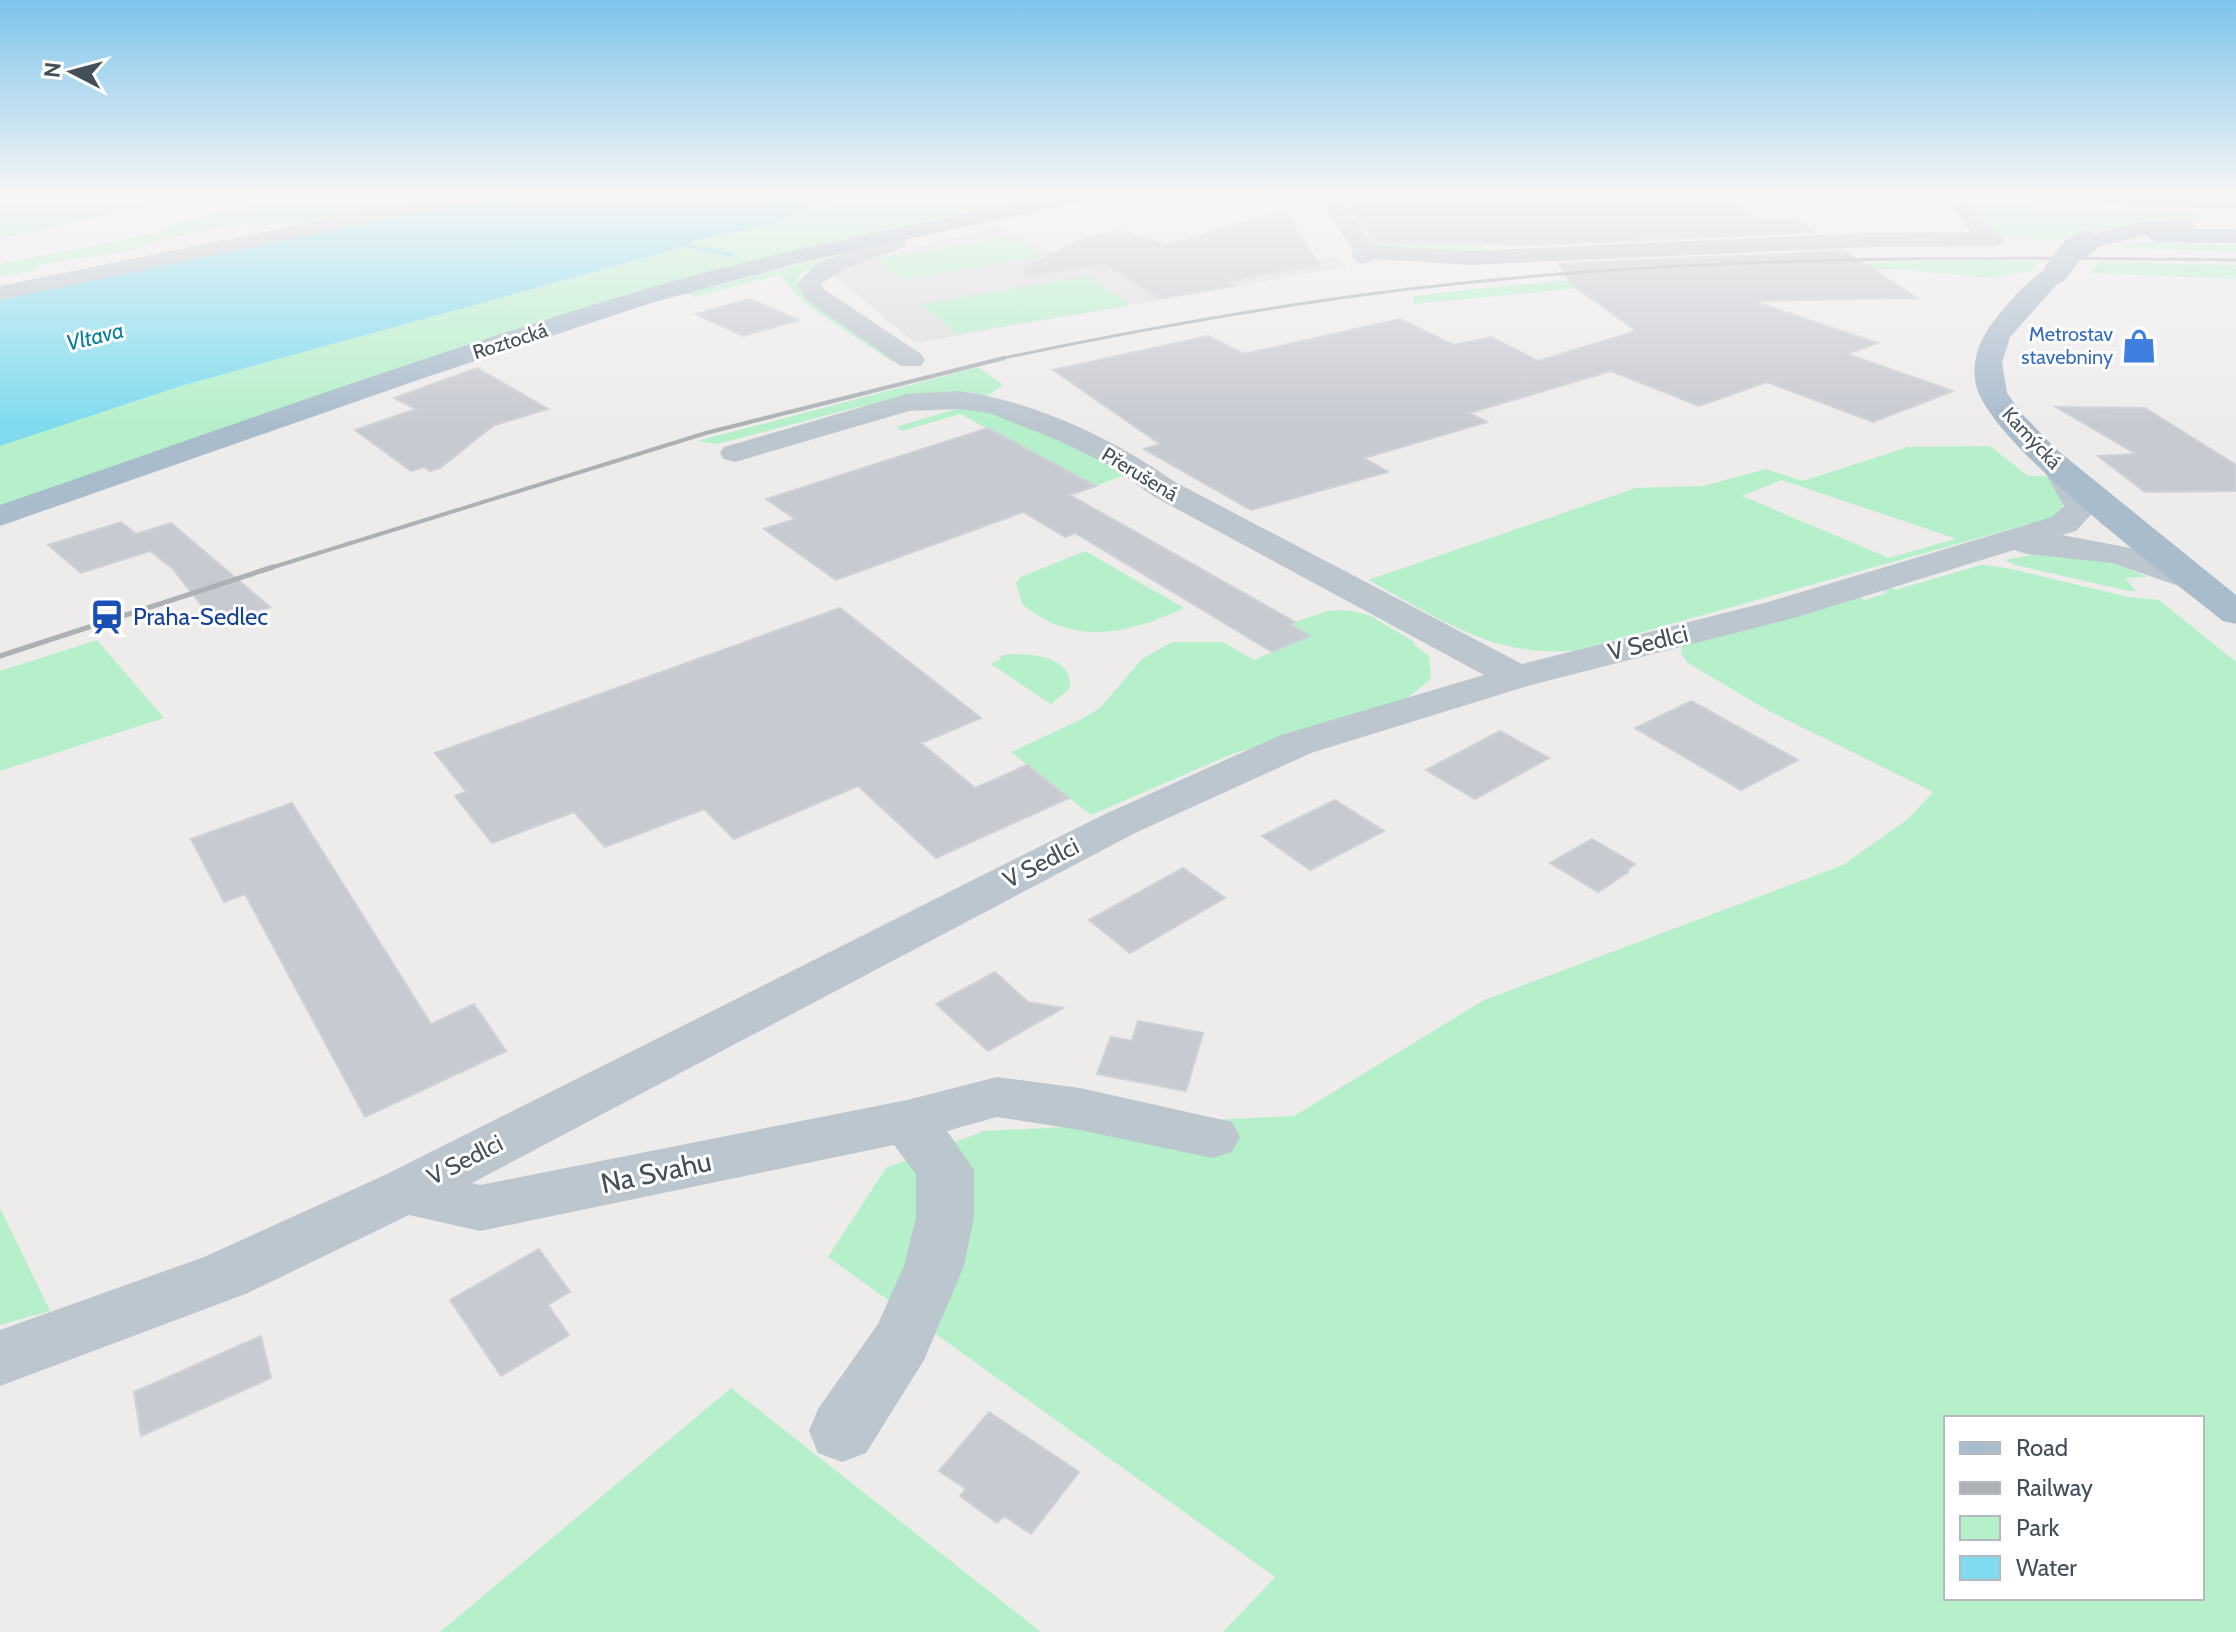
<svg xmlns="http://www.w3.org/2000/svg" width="2236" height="1632" viewBox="0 0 2236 1632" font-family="Cabin,sans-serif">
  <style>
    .education { fill: #dfdcdd }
    .green { fill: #b5f0ca; fill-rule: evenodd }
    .water { fill: #80dbef }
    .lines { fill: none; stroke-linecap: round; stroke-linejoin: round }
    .stream { fill: #80dbef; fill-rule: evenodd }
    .building { fill: #c7cad1; stroke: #cfd1d8; stroke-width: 2 }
    .minor { fill: #bbc6cf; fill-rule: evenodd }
    .major { fill: #a9bccc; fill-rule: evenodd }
    .rail-far2 { stroke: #adb1b6; stroke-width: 3 }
    .rail-far1 { stroke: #adb1b6; stroke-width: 4 }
    .rail { stroke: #adb1b6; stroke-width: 5 }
    .major-bridge { stroke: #a9bccc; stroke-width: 24 }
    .labels { text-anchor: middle; stroke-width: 6; stroke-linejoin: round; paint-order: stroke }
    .far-shop-label { font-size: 20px; fill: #366cbe; stroke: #fff; text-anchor: end }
    .far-street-label { font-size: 20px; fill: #434f59; stroke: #fff }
    .far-water-label { font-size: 22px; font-style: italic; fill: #06809b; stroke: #fff }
    .transit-label { font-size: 24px; fill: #164399; stroke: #fff; text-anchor: start }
    .street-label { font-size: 24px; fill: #434f59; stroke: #fff }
    .near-street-label { font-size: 28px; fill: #434f59; stroke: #fff }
  </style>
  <rect width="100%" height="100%" fill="#eeebeb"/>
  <path class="education" d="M1265,217L1295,227L1316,258L1340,257L1346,267L915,343L829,271L997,226L1082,267Z"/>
  <path class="green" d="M0,196H193L0,239Z
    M278,196H383L369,199L375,204L409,196H462L320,224L230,225L146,244L135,250L37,265L39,269L0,277V264L155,233L176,223Z
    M854,196H1052L799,251L627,294L0,507V446L181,386L677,249L693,241L775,223L814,205Z
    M1967,200L2188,210L2205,220L2169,219L2171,221L2084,233L2061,240L2000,238Z
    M1361,228L1477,232L1483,249L1492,250L1375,248Z
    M1013,236L1044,256L903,280L876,259Z
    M2141,242L2236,246V252L2112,247Z
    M874,246L870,251L800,273L797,281L810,297L900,360L893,362L808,306L778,275L695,297L687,293Z
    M1988,260L2039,261L2032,271L1991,278L1894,269L1750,272L1413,304L1414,296C1605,273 1796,264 1988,260Z
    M2100,262L2236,265V279L2088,273Z
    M1088,276L1131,305L957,334L920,304Z
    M978,367L1003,385L984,398L858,407L717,444L697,441Z
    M980,407L1109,462L1125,475L1096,486L960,414L902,431L896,427L952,410Z
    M1990,446L2028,476H2045L2057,486L2064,504L2054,517L1578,650C1493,659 1439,618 1368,580L1636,488L1703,486L1766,469L1803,481L1908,447ZM1782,480L1954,538L1955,539L1889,558L1742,496Z
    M1085,551L1184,608C1127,634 1075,647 1022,604L1016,583L1021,577Z
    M2037,554L2105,560L2148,577L2125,578L2136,591H2129L2015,565L2005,560Z
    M1981,565L2007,568L2128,597L2159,600L2236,662V1632H1223L1275,1577L828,1257L886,1168L984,1131L1294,1116L1484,1000L1843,865L1909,818L1933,792L1767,710L1688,663L1681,653L1682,646L1857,595L1865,600L1887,593L1881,588L1888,586L1895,590ZM1946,1418H2202V1598H1946Z
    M1346,610L1369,615L1416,643L1413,644L1429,656L1431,679L1405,700L1232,754L1091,815L1011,752L1082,719L1101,707L1142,659L1172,642H1223L1254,660L1309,636L1290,624L1327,611Z
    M97,640L164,718L0,771V671Z
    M1009,654C1032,654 1073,656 1070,688L1051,704L991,664L1001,659L998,657Z
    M0,1208L50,1311L0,1325Z
    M731,1388L1041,1632H440Z"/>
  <path class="water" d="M498,196H854L814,205L775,223L693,241L677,249L181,386L0,446V298Z"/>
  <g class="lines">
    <path class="stream" d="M1311,196H1317L1323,208H1319Z
      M683,243L731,253L734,255L731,257L681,246V244Z"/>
  </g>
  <path class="building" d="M1622,196H1728L1760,221L1795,220L1815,232L1540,245L1375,242L1346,202L1613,200Z
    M1285,211L1319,265L1226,281L1234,286L1161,299L1106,264L1026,277L1023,267L1096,234L1123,232L1167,244Z
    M1844,251L1918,298L1752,301L1878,343L1847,354L1953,391L1873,422L1767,382L1699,406L1611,371L1469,413L1487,422L1364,458L1388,472L1251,510L1144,449L1160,444L1053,370L1208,336L1244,354L1400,319L1454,345L1491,337L1538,361L1636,331L1571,284L1559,264Z
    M750,299L799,320L743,336L696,314Z
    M477,368L548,409L494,425L440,468L430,471L424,467L411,471L355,430L416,409L394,398Z
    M2056,407L2145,408L2236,465V491L2145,492L2098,456L2136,454Z
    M988,428L1096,486L1070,495L1295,622L1290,624L1310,636L1272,652L1075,533L1065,537L1023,512L836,580L764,529L795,519L766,499Z
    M121,522L136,534L171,523L270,607L217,625L172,568L150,551L81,573L48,545Z
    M840,608L981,718L921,743L975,788L1027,765L1069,798L936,858L858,786L734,839L704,809L605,847L574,812L492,843L455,796L466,792L435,753Z
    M1691,701L1704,708L1798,760L1741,790L1635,728Z
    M1500,731L1549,758L1475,799L1426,770Z
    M1335,800L1384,831L1310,870L1262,836Z
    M292,803L431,1024L474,1004L506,1051L365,1117L245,894L224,902L191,839Z
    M1592,839L1635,864L1626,871L1628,872L1598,892L1550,863Z
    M1183,868L1225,898L1130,953L1089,920Z
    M995,972L1028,1002L1063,1008L988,1051L936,1004Z
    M1138,1021L1203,1033L1186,1091L1097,1074L1111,1037L1132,1041Z
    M539,1249L570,1292L548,1305L569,1335L501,1376L450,1300Z
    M261,1336L271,1378L141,1436L134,1392Z
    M989,1412L1079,1472L1031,1534L1004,1516L997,1523L960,1496L966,1489L939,1471Z"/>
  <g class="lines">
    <path class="minor" d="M439,196H480L469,202L0,300V286Z
      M1318,196H1338L1372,245L1470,251L1870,233L1971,232L1953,208L1964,202L1972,203L1982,220L2004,239L2001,244L1993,246L1870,247L1470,265L1375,259L1364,264L1356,262L1352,257L1353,251Z
      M897,227L908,234L905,247L844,269L821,284L825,290L921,354L925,360L921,366H901L806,300L797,284L816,264L886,239L889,229Z
      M959,391C1037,402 1112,438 1175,482L1522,664L1768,602L2052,517L2064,506L2040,464L2044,457L2055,455L2066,457L2097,508L2076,531L2062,535L2146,551L2208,574L2214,581L2208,588L2196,592L2112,563L2027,554L2014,550L1794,618L1531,685L1311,753L1135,833L472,1183L480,1185L907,1100L997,1077L1080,1088L1232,1122L1240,1137L1232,1152L1212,1158L1080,1130L997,1117L947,1131L974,1170V1217L964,1266L924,1360L866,1453L842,1462L818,1453L809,1431L818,1409L878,1324L904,1266L916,1217V1174L894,1145L480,1231L409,1215L248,1293L0,1386V1330L204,1257L385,1175L1103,815L1281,735L1484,675L1153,496L1111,466L1057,440L989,413L959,409L909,411L735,462L724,459L720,453L724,447L907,394Z"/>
    <path class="major" d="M1050,196H1090L1079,202L799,263L651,303L418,380L0,526V505C210,433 419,357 632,293C769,252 910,226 1050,196Z
      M2024,196L2236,197V209L2035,202Z
      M2185,220L2193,222L2195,229H2236V243L2156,242L2145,235L2086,250L2078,248L2075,243L2078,238L2140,222Z
      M2056,265L2064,267L2068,272L2010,337L2002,363L2007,393L2022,414L2057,450L2236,595V624L2223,621L2204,606C2154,566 1989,441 1976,385C1970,357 1983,333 2001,312C2014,297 2036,270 2056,265Z"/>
    <path class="rail-far2" d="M994,360C1132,331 1269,306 1409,289C1683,256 1960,256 2236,260"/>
    <path class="rail-far1" d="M267,569L706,433L1004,358"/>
    <path class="rail" d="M0,656L273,567"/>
    <path class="major-bridge" d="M2056,272L2072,251L2086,243"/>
  </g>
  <linearGradient id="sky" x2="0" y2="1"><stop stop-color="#7ec4eb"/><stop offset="0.46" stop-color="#f7f6f6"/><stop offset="1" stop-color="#f7f6f6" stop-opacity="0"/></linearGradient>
  <rect width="2236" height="424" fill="url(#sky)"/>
  <defs>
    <g id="shop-bare" transform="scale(2.76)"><path d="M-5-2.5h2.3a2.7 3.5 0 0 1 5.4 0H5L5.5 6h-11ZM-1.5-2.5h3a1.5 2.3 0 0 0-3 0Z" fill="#3f7fe0" stroke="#fff" stroke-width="2.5" paint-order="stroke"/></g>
    <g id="station-bare" transform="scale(2.76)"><path d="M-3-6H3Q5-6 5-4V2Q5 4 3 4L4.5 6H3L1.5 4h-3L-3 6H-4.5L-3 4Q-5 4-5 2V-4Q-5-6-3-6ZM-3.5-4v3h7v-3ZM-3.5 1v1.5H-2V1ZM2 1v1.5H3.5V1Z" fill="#1a4fb4" stroke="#fff" stroke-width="2.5" paint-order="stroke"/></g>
  </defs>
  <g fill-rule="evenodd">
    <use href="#shop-bare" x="2139" y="346"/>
    <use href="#station-bare" x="107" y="617"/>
  </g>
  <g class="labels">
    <g class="far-shop-label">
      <text x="2113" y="341">Metrostav<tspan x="2113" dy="23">stavebniny</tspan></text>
    </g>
    <g class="far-street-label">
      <text transform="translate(510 341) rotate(-18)" y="7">Roztocká</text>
      <text transform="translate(2032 438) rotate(47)" y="7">Kamýcká</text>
      <text transform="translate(1140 474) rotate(31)" y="7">Přerušená</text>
    </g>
    <g class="far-water-label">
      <text transform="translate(95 336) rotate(-14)" y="8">Vltava</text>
    </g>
    <g class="transit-label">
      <text x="133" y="625">Praha-Sedlec</text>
    </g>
    <g class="street-label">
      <text transform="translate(1648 643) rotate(-14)" y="8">V Sedlci</text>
      <text transform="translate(1041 863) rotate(-27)" y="8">V Sedlci</text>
      <text transform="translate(465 1160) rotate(-27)" y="8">V Sedlci</text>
    </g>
    <g class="near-street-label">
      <text transform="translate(656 1172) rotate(-12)" y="10">Na Svahu</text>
    </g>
  </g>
  <rect x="1944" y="1416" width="260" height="184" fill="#ffffff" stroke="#b4b9bd" stroke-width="2"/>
  <rect x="1960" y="1442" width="40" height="12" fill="#a9bccc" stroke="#b4b9bd" stroke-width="2"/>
  <text x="2016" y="1456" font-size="24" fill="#434f59">Road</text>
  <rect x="1960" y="1482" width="40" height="12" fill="#adb1b6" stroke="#b4b9bd" stroke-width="2"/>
  <text x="2016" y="1496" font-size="24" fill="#434f59">Railway</text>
  <rect x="1960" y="1516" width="40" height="24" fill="#b5f0ca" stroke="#b4b9bd" stroke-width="2"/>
  <text x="2016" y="1536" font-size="24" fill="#434f59">Park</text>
  <rect x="1960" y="1556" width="40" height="24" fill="#80dbef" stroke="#b4b9bd" stroke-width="2"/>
  <text x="2016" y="1576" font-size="24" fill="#434f59">Water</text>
  <g transform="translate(72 72) rotate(276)" stroke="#ffffff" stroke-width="6" paint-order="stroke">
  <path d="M0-6L14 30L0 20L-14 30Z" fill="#434f59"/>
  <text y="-12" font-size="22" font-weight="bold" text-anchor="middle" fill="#434f59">N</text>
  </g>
</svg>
